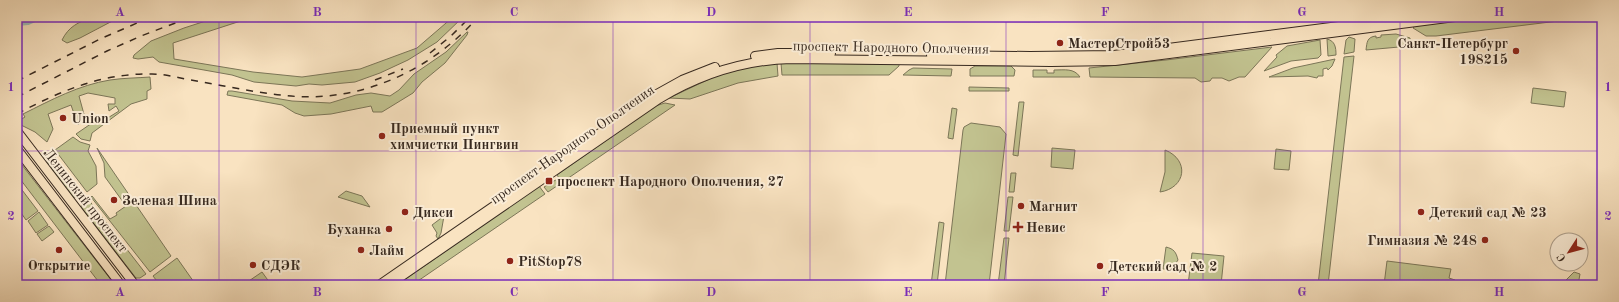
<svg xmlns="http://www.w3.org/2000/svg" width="1619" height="302" viewBox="0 0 1619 302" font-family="'Old Standard TT',serif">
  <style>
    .green { fill: #c2c390; stroke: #7c7658 }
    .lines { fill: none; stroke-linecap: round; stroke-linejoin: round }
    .canal { stroke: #9ebeb6; stroke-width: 6 }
    .major-casing { stroke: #37291f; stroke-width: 10 }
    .major { stroke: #f9e3c1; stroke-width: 8 }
    .rail { stroke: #37291f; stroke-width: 1.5; stroke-dasharray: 7 7; stroke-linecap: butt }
    .grid { fill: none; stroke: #7b2cbf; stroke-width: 1; stroke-opacity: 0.55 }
    .poi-dot { fill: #8f2418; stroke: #fbedd7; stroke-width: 1.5 }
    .labels { text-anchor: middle; stroke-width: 4; stroke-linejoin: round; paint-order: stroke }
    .poi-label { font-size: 14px; font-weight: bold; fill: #37291f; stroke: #fbedd7; text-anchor: start }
    .street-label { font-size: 14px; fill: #37291f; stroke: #fbedd7 }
    .neatline { fill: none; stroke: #7b2cbf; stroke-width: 1.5 }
    .grid-label { font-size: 13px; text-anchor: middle; font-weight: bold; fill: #7b2cbf }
  </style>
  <rect width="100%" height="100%" fill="#f9e3c1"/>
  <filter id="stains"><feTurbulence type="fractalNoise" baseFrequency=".005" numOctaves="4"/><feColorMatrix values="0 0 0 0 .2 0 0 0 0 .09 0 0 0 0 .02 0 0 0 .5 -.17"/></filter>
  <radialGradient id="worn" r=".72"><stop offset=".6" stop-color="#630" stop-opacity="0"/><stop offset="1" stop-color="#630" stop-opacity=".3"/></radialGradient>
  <path class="green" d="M91,17H120L80,38L67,43L62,40C69,26 78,23 91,17Z
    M218,17H253L173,43L174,59L253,72L302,77L360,69L417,48L453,17H463L437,42L408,60L380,73L355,82L322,85L309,84L296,86L254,82L232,75L159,62L153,57L138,59L133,58L134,55L151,41L184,28Z
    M929,17H1040V22L929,21Z
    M1490,17H1591L1436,36H1426L1413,28L1415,26Z
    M467,32H468L467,35L445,63L422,82L413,93L382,112H373L371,106L331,114L304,116L295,113L282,105L227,95L228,91H232L292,101L330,103L356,95L371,93L390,96L399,90L414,74L446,52Z
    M1396,34L1410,38V46L1366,50C1367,42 1367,37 1376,36V38L1381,37V35Z
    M1349,37L1355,39L1354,52L1344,54L1346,40Z
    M1327,39C1335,41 1336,47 1336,55L1328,56Z
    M1320,40L1321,55L1318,58L1291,61L1264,71L1277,57L1276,55L1287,46Z
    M1272,47L1245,77H1239L1229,81L1222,78H1212L1210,81L1201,82L1195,78L1090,77L1089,68L1166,60Z
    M1354,56L1328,285H1318L1344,57Z
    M1335,59L1332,66L1328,70L1327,68L1323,69V76H1318L1317,78L1308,76L1269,77L1293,68Z
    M777,63L778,76L738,83L690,99L669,98L720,74L741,68Z
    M781,63L899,64V66L889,75H782Z
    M975,66H1011L1015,70L1014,76H970V69Z
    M913,68L952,69L951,76L903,75L909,70Z
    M1033,70H1047V73H1054V70C1065,70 1074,68 1080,77H1033Z
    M150,77L151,89L147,91V99L131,104L92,133L90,141L81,139L76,134L95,121L98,124L119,111L116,106L109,111L108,104H115V98L88,93L79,96L85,118L78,125L71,105L48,114L53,129L47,142L35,132L21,125L17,120V117L20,120L25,117L23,114C51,100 79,85 110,80C123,78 137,78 150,77Z
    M969,87L1009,88V91H969Z
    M1533,88L1566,92L1564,107L1531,103Z
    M1019,102H1024L1018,156L1013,155Z
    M665,103L675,105L548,192L544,187L559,178L557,175L655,106Z
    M952,108L957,109L953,139L948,138Z
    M971,123L1000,127L1006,134L989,285H945L963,130L964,127Z
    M73,137L80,142L90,145L88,151L96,166L97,184L87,192L55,150Z
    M97,148L171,256L150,272L91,197L92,196L110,219L117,215L116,213L126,206L105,177L104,163Z
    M1052,148L1075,150L1073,169L1051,167Z
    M1276,149L1291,151L1289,170L1274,169Z
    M1165,150C1190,160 1186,188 1160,192L1165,172Z
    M51,152L84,194L78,198L73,197L47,162V157Z
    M18,162L22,165L115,285H101L17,175Z
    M1011,173H1016L1014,192H1009Z
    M19,186L38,211L26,220L17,207V187Z
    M539,186L545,194L412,285H397Z
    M346,191L362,196L370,207L338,197Z
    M1008,197H1013L1009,231H1004Z
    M88,199L146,274L140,278H136L81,207L82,203Z
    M39,212L48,225L36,233L28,221Z
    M444,216L441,233L438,239L436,236L437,233L432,225Z
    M939,222L944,223L937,285H931Z
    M49,226L54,232L42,241L37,234Z
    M1004,238H1009L1004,285H998Z
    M1166,247C1174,249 1176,252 1178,260C1174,266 1171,269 1163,269Z
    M1192,253L1224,256L1221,285H1188Z
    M177,258L196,285H160L153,276Z
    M1387,261L1451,269L1449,278L1455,280V285H1384Z
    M262,272L270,283L267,285H243Z
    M1574,272L1580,274L1578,285H1565V281Z"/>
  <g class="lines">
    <path class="canal" d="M17,23L28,22L39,17"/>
    <g class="major-casing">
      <path id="major" d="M931,55L1030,56L1114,55L1409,17
        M755,56L778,53H831
        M17,131L135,285
        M17,149L121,285
        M379,285L655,95L682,80L715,67
        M389,285L659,99C699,75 744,60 791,59L1051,62L1115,61L1455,17"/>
    </g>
    <use href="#major" class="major"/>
    <path class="rail" d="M430,53L451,36L470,17
      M375,80L403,69
      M17,81L100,39L151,17
      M17,97L107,51L141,36L191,17
      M17,114C60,91 102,73 152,74C166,74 178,78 191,80C221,85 251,92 281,95C355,105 429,73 478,17"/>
  </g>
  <path class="grid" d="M219,17V285M416,17V285M613,17V285M810,17V285M1006,17V285M1203,17V285M1400,17V285M17,151H1602"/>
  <g class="poi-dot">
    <circle cx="1060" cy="43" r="4"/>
    <circle cx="1516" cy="51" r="4"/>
    <circle cx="63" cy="118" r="4"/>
    <circle cx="382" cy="136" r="4"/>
    <rect x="545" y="177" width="8" height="8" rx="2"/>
    <circle cx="114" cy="200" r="4"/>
    <circle cx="1021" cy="206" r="4"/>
    <circle cx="405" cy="212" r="4"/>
    <circle cx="1421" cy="212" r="4"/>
    <path d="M1016 221h4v4h4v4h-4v4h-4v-4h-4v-4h4z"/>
    <circle cx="389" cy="229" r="4"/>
    <circle cx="1485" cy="240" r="4"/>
    <circle cx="59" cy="250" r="4"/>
    <circle cx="361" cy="250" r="4"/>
    <circle cx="510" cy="261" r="4"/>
    <circle cx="253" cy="265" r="4"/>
    <circle cx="1100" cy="266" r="4"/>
  </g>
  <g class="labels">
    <g class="poi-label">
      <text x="1068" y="48">МастерСтрой53</text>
      <text x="1508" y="48" text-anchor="end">Санкт-Петербург<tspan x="1508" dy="16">198215</tspan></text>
      <text x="71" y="123">Union</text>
      <text x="390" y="133">Приемный пункт<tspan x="390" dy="16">химчистки Пингвин</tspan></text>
      <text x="557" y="186">проспект Народного Ополчения, 27</text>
      <text x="122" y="205">Зеленая Шина</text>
      <text x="1029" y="211">Магнит</text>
      <text x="413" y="217">Дикси</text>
      <text x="1429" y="217">Детский сад № 23</text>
      <text x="1026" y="232">Невис</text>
      <text x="381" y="234" text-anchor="end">Буханка</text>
      <text x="1477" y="245" text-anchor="end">Гимназия № 248</text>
      <text x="369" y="255">Лайм</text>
      <text x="518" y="266">PitStop78</text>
      <text x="59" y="270" text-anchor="middle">Открытие</text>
      <text x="261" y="270">СДЭК</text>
      <text x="1108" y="271">Детский сад № 2</text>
    </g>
    <g class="street-label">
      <text transform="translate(891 47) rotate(1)" y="5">проспект Народного Ополчения</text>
      <text transform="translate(572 144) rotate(-35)" y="5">проспект Народного Ополчения</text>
      <text transform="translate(86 200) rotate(52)" y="5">Ленинский проспект</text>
    </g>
  </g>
  <rect width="1619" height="302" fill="none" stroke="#f9e3c1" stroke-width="44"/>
  <g transform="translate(1569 252) rotate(234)"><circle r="19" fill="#fbedd7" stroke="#ad9f8d"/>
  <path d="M0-3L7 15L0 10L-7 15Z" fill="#8f2418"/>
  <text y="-6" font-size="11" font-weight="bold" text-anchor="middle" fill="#37291f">С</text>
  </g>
  <rect x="22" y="22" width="1575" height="258" class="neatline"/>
  <g class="grid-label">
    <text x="120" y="16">A</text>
    <text x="317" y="16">B</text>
    <text x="514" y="16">C</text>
    <text x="711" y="16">D</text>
    <text x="908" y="16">E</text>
    <text x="1105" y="16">F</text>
    <text x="1302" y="16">G</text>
    <text x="1499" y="16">H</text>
    <text x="11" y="91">1</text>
    <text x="1608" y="91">1</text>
    <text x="11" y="220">2</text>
    <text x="1608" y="220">2</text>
    <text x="120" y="296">A</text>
    <text x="317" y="296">B</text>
    <text x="514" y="296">C</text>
    <text x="711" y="296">D</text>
    <text x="908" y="296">E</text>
    <text x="1105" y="296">F</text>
    <text x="1302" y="296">G</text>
    <text x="1499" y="296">H</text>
  </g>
  <rect width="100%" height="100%" filter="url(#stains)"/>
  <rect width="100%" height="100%" fill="url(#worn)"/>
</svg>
